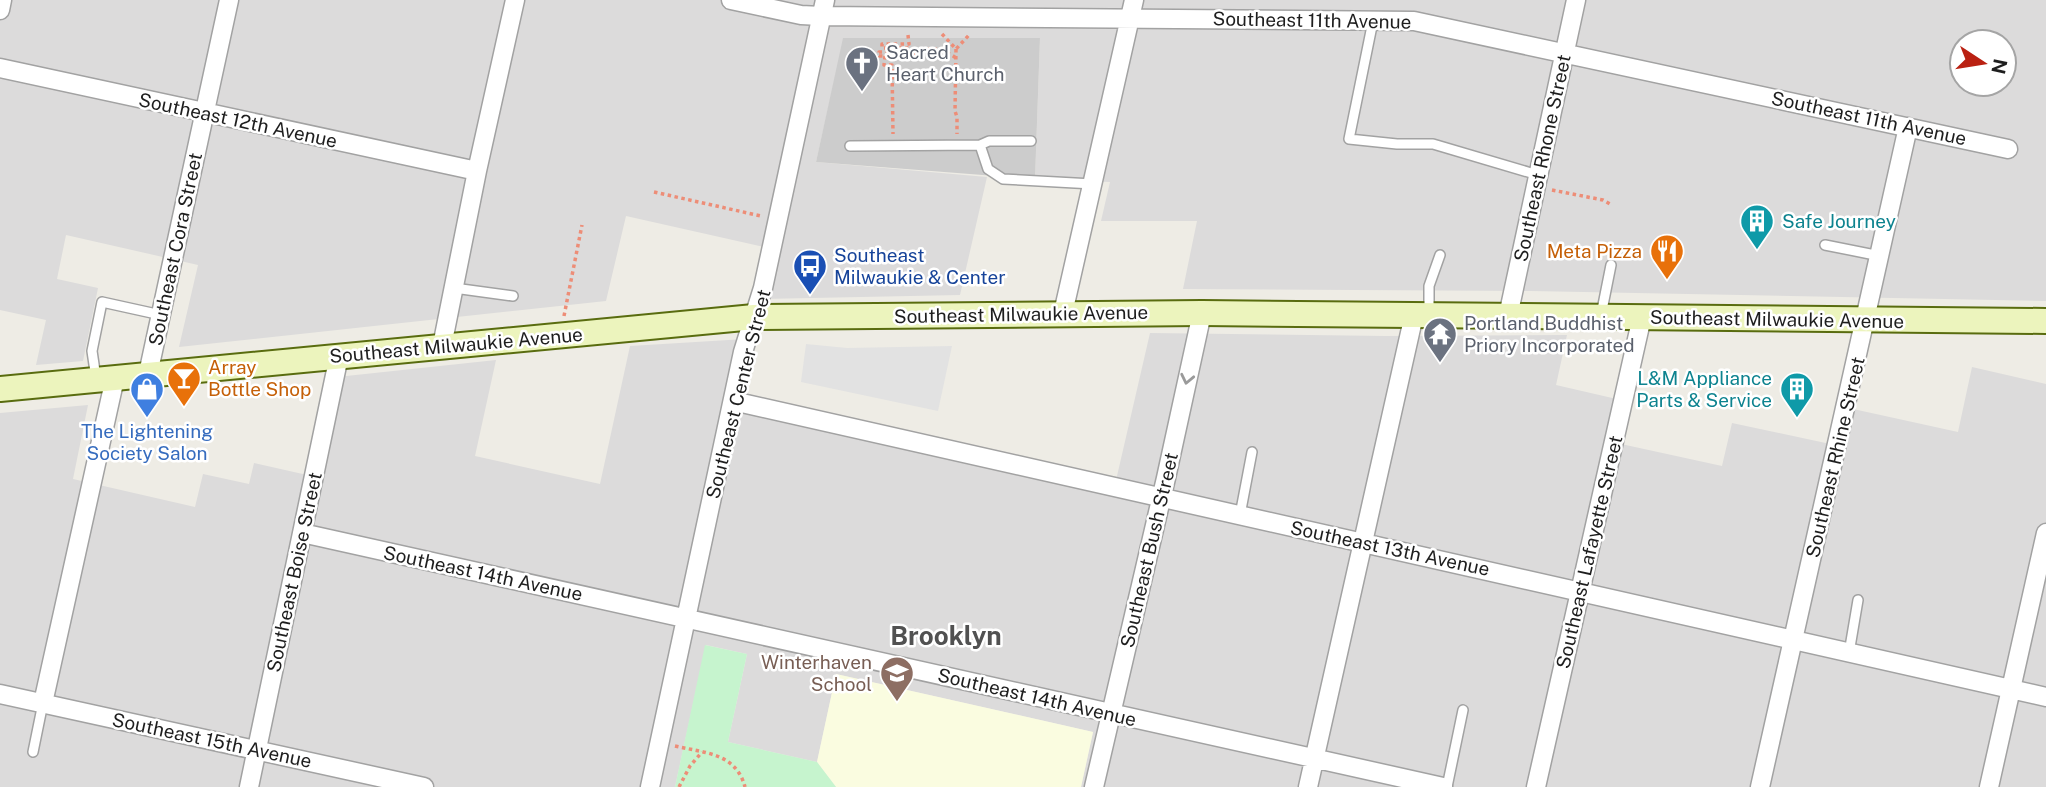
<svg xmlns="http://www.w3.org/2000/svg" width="2046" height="787" viewBox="0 0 2046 787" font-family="'Public Sans',sans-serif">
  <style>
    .residential { fill: #dcdbdb; fill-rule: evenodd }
    .education { fill: #fafce0 }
    .religious { fill: #ccc }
    .park { fill: #c6f4ce }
    .parking { fill: #e2e2e2 }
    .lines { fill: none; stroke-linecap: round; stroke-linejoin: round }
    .service-casing { stroke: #a2a2a2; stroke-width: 12 }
    .minor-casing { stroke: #a2a2a2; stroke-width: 21 }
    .secondary-casing { stroke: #596c0f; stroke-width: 28 }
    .path { stroke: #ed8d77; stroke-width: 3.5; stroke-dasharray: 3.5 3.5; stroke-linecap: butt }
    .service { stroke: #fff; stroke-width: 9 }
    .minor { stroke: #fff; stroke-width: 18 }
    .secondary { stroke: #ecf4bd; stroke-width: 24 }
    .oneway { stroke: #9a9a9a }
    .labels { text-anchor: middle; stroke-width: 5; stroke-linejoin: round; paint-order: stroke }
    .street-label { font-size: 19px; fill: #1e1e1e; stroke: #fff }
    .worship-label { font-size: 19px; fill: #5b616d; stroke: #fff; text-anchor: start }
    .culture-label { font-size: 19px; fill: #0d838f; stroke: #fff; text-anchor: start }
    .food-label { font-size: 19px; fill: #c56008; stroke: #fff; text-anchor: end }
    .transit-label { font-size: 19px; fill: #164399; stroke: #fff; text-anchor: start }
    .shop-label { font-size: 19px; fill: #366cbe; stroke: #fff }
    .education-label { font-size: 19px; fill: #785e54; stroke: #fff; text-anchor: end }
    .district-label { font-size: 26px; font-weight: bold; fill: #515151; stroke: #fff }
  </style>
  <rect width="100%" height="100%" fill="#eeece5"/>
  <path class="residential" d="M0,0H2046V301L1531,291L1183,289L1197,221H1101L1110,182L1035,179L1040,38H844L816,162L987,177L960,295L759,299L769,248L626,216L606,301L179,347L198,265L66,235L57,279L98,288L83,361L36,365L46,320L0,310ZM1962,42H2004V84H1962Z
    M1150,333L1385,336L1567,335L1556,385L1621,400L1612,442L1722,466L1732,423L1835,445L1844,407L1958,432L1972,367L2046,384V787H1081L1093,732L836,674L817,762L728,742L747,654L706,645L675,787H0V413L88,405L73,479L195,507L203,474L249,484L254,463L316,477L337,377L496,360L475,456L600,484L630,346L745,339L735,403L1114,489Z"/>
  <path class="education" d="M836,674L1093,732L1081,787H836L817,762Z"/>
  <path class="religious" d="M843,38H1040L1035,179L816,162Z"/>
  <path class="park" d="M705,645L747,654L728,742L817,762L836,787H675Z"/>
  <path class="parking" d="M806,344L847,348L952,346L938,411L801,382Z"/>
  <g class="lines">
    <g class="service-casing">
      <path id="service" d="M1373,21L1349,139L1397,144H1433L1538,175
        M980,145L989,141H1031
        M850,146L980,145L988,169L1003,179L1093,184
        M1825,245L1880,256
        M454,288L513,296
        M1429,313V286L1440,255
        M1601,315L1611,265
        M96,378L92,351L102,302L161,315
        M1240,515L1252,452
        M1849,653L1858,600
        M33,752L43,703
        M1447,787L1463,710"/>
    </g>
    <g class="minor-casing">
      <path id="minor" d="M731,0L801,15L821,16L1414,21L2008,149
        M0,10L2,0
        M0,68L477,171
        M1063,313L1134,0
        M1508,316L1576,0
        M442,346L477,171L515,0
        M148,374L229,0
        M733,401L2046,697
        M302,533L1443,787
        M0,694L424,787
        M43,703L115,378
        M249,787L339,356
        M650,787L743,352L763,288L825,0
        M1094,787L1166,478L1202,313
        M1308,787L1414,315
        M1536,787L1642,317
        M1760,787L1908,127
        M1989,787L2046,533"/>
    </g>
    <g class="secondary-casing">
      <path id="secondary" d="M0,389L754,317L1202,313L2046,321"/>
    </g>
    <path class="path" d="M942,34L956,49L970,34
      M908,35L909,44H882V48H909V52H879V56H914C926,44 944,49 956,58
      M956,49L955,111L957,117V134
      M885,56L884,65H892L893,134
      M1552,190L1603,200L1612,205
      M654,192L761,216
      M564,316L582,225
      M675,746C705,753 736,753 745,787
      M679,787L690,766L702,752"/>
    <use href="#service" class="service"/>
    <use href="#minor" class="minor"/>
    <use href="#secondary" class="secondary"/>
  </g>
  <defs><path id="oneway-chevron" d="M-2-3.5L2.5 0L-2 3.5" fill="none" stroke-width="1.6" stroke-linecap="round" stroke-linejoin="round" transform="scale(1.75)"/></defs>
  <use class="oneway" href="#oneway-chevron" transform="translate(1187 379) rotate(102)"/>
  <defs>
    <g id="church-pin" transform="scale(1.75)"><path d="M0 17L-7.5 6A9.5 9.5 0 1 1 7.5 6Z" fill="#6b7280" stroke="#fff"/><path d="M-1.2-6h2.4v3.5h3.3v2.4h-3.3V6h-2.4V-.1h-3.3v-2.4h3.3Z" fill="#fff"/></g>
    <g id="building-pin" transform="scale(1.75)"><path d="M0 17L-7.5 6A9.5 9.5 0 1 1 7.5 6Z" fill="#0f9aa8" stroke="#fff"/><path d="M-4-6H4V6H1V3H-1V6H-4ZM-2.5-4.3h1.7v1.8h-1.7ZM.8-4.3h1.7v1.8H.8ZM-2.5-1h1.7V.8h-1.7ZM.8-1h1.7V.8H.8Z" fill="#fff"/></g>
    <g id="restaurant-pin" transform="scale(1.75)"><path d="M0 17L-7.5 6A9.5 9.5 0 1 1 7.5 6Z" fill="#e8710a" stroke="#fff"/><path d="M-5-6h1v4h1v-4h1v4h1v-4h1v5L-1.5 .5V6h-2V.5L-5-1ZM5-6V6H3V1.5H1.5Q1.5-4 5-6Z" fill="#fff"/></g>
    <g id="bus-pin" transform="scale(1.75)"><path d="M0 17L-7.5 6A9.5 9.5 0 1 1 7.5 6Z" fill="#1a4fb4" stroke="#fff"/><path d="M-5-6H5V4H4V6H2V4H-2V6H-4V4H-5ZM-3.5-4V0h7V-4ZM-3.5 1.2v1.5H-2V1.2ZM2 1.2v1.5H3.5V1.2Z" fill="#fff"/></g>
    <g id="temple-pin" transform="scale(1.75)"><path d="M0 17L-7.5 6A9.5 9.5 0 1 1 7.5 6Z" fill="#6b7280" stroke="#fff"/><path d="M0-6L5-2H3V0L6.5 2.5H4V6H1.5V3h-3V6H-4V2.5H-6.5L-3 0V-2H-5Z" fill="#fff"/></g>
    <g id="bar-pin" transform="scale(1.75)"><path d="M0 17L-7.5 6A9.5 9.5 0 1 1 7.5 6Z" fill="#e8710a" stroke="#fff"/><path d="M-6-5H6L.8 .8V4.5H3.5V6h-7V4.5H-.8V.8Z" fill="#fff"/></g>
    <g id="shop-pin" transform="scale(1.75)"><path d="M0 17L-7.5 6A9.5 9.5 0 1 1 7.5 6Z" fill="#3f7fe0" stroke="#fff"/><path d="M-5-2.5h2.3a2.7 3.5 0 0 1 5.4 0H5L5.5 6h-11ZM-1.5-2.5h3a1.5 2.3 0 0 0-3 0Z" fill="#fff"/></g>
    <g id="school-pin" transform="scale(1.75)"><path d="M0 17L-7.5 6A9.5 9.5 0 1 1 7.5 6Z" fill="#8d6e63" stroke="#fff"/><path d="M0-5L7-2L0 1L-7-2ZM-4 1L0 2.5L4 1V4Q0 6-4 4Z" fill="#fff"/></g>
  </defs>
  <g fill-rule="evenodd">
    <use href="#church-pin" x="862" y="63"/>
    <use href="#building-pin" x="1757" y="221"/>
    <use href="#restaurant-pin" x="1667" y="251"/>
    <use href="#bus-pin" x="810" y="266"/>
    <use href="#temple-pin" x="1440" y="334"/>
    <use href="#bar-pin" x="184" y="378"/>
    <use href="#shop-pin" x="147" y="389"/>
    <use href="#building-pin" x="1797" y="389"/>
    <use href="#school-pin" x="897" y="673"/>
  </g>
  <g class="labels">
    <g class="street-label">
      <text transform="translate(1312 20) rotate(1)" y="7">Southeast 11th Avenue</text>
      <text transform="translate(1869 118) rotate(12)" y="7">Southeast 11th Avenue</text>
      <text transform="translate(238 120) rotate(12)" y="7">Southeast 12th Avenue</text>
      <text transform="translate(1542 158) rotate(-78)" y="7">Southeast Rhone Street</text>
      <text transform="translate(175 249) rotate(-78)" y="7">Southeast Cora Street</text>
      <text transform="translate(1021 314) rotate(-1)" y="7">Southeast Milwaukie Avenue</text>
      <text transform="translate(1777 319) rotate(1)" y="7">Southeast Milwaukie Avenue</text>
      <text transform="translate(456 345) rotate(-5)" y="7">Southeast Milwaukie Avenue</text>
      <text transform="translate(738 394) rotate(-76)" y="7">Southeast Center Street</text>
      <text transform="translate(1835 457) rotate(-77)" y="7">Southeast Rhine Street</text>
      <text transform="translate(1390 548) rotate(12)" y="7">Southeast 13th Avenue</text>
      <text transform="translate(1149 550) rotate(-77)" y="7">Southeast Bush Street</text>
      <text transform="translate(1589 552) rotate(-77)" y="7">Southeast Lafayette Street</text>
      <text transform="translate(294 572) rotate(-78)" y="7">Southeast Boise Street</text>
      <text transform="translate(483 573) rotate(12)" y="7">Southeast 14th Avenue</text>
      <text transform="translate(1037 697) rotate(13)" y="7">Southeast 14th Avenue</text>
      <text transform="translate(212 740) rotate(12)" y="7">Southeast 15th Avenue</text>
    </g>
    <g class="worship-label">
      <text x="886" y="59">Sacred<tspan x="886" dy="22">Heart Church</tspan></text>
      <text x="1464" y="330">Portland Buddhist<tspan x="1464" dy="22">Priory Incorporated</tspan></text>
    </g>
    <g class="culture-label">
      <text x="1782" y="228">Safe Journey</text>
      <text x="1772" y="385" text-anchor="end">L&amp;M Appliance<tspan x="1772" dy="22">Parts &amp; Service</tspan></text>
    </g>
    <g class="food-label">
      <text x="1642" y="258">Meta Pizza</text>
      <text x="208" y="374" text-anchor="start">Array<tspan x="208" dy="22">Bottle Shop</tspan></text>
    </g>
    <g class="transit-label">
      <text x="834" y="262">Southeast<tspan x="834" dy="22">Milwaukie &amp; Center</tspan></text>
    </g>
    <g class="shop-label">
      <text x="147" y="438">The Lightening<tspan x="147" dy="22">Society Salon</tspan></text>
    </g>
    <g class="education-label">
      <text x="872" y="669">Winterhaven<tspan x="872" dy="22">School</tspan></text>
    </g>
    <g class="district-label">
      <text x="946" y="645">Brooklyn</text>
    </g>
  </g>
  <g transform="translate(1983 63) rotate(102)"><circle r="33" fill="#ffffff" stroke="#a5a5a5" stroke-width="2"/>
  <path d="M0-5L12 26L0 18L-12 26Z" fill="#ba2112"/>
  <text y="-10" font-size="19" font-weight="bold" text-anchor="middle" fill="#1e1e1e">N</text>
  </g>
</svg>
